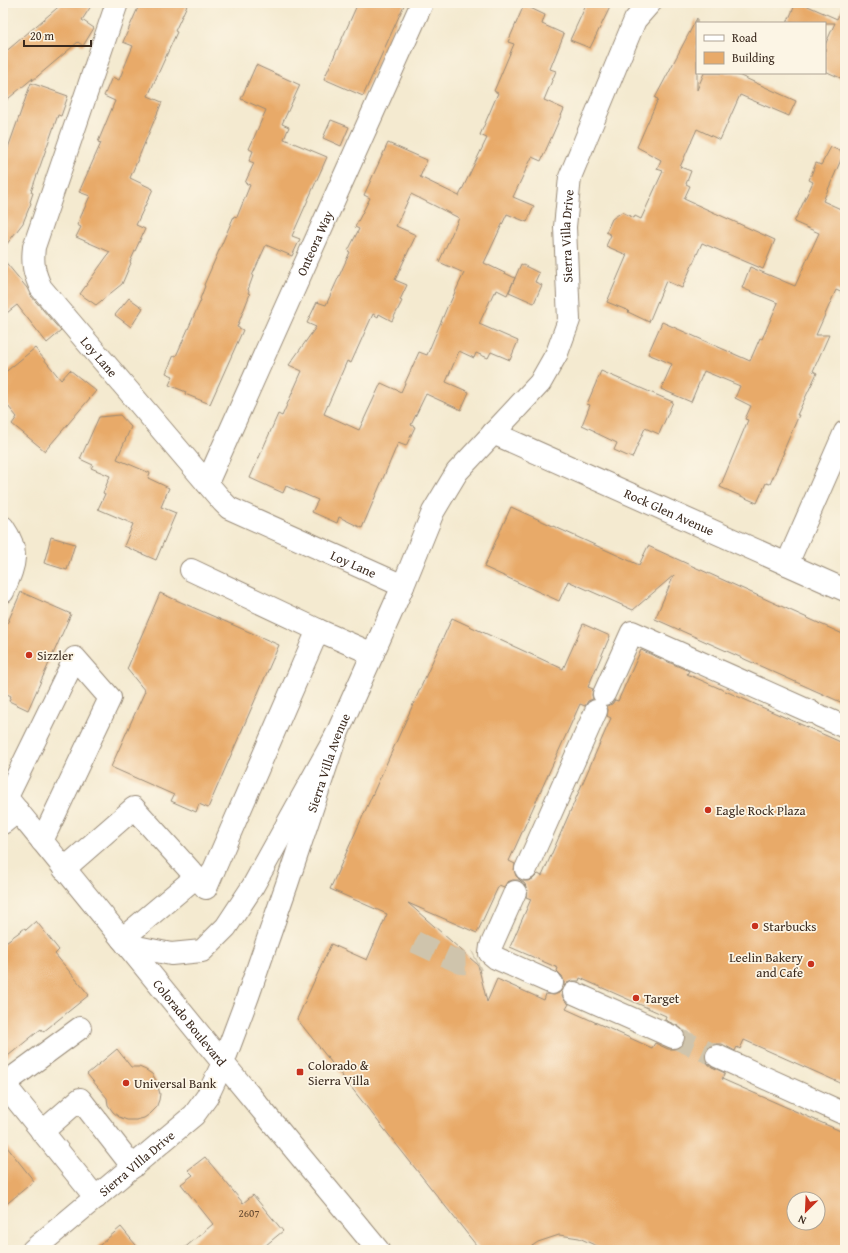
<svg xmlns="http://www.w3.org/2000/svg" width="848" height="1253" viewBox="0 0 848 1253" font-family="'Gentium Book Plus',serif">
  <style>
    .building { fill: #e8aa69; fill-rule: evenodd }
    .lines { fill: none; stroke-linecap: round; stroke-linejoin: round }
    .minor-tunnel { stroke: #cfc4ac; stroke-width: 22; stroke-dasharray: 22 11; stroke-linecap: butt }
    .minor-casing { stroke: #988a77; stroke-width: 24 }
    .major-casing { stroke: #988a77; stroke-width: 24 }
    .minor { stroke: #fff; stroke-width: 22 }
    .major { stroke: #fff; stroke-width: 22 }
    .poi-dot { fill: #c8321e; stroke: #fcf5e5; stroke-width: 1.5 }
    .labels { text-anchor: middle; stroke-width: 3.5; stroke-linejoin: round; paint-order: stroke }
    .number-label { font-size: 11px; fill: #664a31 }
    .street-label { font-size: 13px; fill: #3b2a1e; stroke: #fcf5e5 }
    .poi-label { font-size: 13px; fill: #3b2a1e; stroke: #fcf5e5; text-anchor: start }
  </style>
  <rect width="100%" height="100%" fill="#fcf5e5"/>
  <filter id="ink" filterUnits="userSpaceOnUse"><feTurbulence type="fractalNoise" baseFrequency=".025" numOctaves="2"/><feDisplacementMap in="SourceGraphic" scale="8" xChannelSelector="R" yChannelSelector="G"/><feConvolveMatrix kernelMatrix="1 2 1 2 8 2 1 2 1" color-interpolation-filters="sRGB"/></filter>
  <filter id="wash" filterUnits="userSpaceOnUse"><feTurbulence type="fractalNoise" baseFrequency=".012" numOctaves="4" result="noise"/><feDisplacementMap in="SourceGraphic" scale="16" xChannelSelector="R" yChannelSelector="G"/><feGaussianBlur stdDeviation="0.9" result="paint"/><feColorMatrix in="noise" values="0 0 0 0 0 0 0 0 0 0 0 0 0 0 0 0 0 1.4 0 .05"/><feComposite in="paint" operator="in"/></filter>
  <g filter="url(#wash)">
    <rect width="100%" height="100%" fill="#f4ead0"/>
    <g id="blocks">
      <path class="building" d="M63,3H93L82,20L94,28L83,46L78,42L32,81L33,78L3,103V54Z
        M140,3H188L175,31L177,32L148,96L162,102L130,178L153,189L136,225L145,229L130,262L131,263L122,284L96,305L80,294L110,252L76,237L81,227L77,225L90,196L79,192L101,143L98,142L115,101L104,96L112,77L119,80L133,46L123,42Z
        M358,3H405L363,96L324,79Z
        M587,3H612L590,48L570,40Z
        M796,3H801L837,19L844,3H845V80L825,71V45L835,23H787Z
        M524,5L545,15L542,24L564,34L550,69L556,71L544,100L564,109L541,161L532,157L513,197L534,206L527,222L507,214L484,263L515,278L507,295L497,290L496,293L494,292L479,324L518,341L510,360L491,352L488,358L476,353L474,358L459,351L446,382L469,392L461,410L426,394L411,425L415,427L406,446L398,443L362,528L339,517L337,523L312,512L318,500L286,486L283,493L250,478L278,414L282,416L302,371L289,365L316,327L307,323L317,302L326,305L350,252L348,251L359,229L355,227L370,198L364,195L388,143L427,160L420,177L459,196L487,138L480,135L498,93L494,91L514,44L508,42ZM411,194L459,218L439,262L464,273L449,305H448L427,355L419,352L401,392L381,383L359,430L324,414L347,361L351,363L373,314L378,317L379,314L392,321L402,301L400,300L407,285L395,280L416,235L396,226Z
        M697,18V90L704,73H734L796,101L789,116L740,95L720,140L697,129L680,167L691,171L686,184L690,186L684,199L775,240L763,269L702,243L682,288L666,281L649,322L628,312L629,311L607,302L627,255L606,246L611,235L606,232L612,219L622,212L634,218L635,216L641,219L663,171L657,169L661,160L637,147L658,99L655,98Z
        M256,65L300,85L282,124L289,127L284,139L327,157L292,236L300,239L292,256L266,245L252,276H253L248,290L249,291L248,293L250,294L237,327L243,330L210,404L185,394L186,392L169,385L173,376L166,373L174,355L176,356L201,300L200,299L205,286L204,285L234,216L237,217L250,185L245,183L254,163L249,161L253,151L249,149L266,110L241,99Z
        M31,83L68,96L61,116L58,115L31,192L33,193L30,202L31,203L23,223L3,249V162Z
        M331,120L349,127L341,146L323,138Z
        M831,147L844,153L823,201L845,211V294L836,290L816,335H829L813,371L817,373L797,415H799L783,452H784L770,484L766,483L757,503L720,487L748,420L745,419L751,406L735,398L740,386L704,371L691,402L661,389L672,364L648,354L662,322L750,361L760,338L762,339L778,303L742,288L750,267L795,286L819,233L794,222L813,182L809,180L816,163L821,165Z
        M3,259L27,288L31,296L61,331L47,343L17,305L3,316Z
        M521,264L539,273L535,282L542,285L534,303L509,292Z
        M129,298L143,308L131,327L115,315Z
        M35,348L61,380L70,370L96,391L45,451L12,424L17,417L3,400V374Z
        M601,371L673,402L659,434L645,428L632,458L614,450L617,443L594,432L595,431L582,425L590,405L587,404Z
        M120,415L131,427L117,459L150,473L148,478L169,488L161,507L176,513L156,560L124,546L133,524L98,509L105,494L103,493L110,476L91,468L93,465L80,459L99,417Z
        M511,507L639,565L648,546L845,635V704L655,619L674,575L633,610L568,581L559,601L484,567Z
        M51,537L75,544L67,570L44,563Z
        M21,592L71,614L28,710L9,701L11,696L3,692V633Z
        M160,593L279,645L208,808L199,804L196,812L171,801L174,795L111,767L145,691L127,669Z
        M452,618L563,669L583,624L610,636L588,687L593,689L592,695L593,699L588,701L585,706L580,704L509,861L515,864L514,870L516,876L521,881H528L533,879L538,874L542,876L611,718L607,716L608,710L607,706L612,704L615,700L618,701L641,650L689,671L687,674L845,744V1085L744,1040L740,1049L737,1047L735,1051L722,1044H716L710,1046L706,1051L705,1057L707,1063L712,1067L725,1073L722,1079L845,1133V1250H606L579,1238L566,1236L559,1235L538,1242L526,1250H480L297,1019L331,944L367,960L387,914L330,889ZM513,880H520L525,884L527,890L526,897L531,899L510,947L558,968L557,971L562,976L564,981V986L567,983L572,981H579L580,978L666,1016L665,1020L678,1026L683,1030L685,1036L684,1042L681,1047L675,1049H668L655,1043L652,1048L566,1009L569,1004L564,1000L562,995V990L559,993L554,995L546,994L544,1000L497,979L487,1002L478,965L408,903L477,933L499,885L504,887L507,882ZM794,1199H818V1223H794Z
        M36,921L59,950L55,954L89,995L43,1032L41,1029L3,1060V944L25,928L26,930Z
        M117,1049L131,1067H139L146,1070L152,1074L156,1080L160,1094L159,1100L156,1108L150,1114L144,1118L136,1120H127L119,1117L113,1112L108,1105L107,1098L87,1074Z
        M3,1142L34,1181L3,1207Z
        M205,1157L243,1203L253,1195L283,1231L260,1250H182L213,1224L181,1184L193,1175L188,1170Z
        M121,1227L140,1250H94Z"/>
    </g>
  </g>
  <g filter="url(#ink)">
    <use href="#blocks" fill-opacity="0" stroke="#988a77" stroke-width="1"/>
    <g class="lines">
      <path class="minor-tunnel" d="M415,942L461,963C467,964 471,963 477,960
        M673,1037L717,1056"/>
      <g class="minor-casing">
        <g id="minor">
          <path id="s1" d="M117,3L34,247C32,264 34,273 41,288L223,502L229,508L403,586"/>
          <path id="s2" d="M493,433L845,590"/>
          <path id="s3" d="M207,483L422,3"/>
          <path d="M3,527C21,553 14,565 3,592"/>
          <path d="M787,564L845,432"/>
          <path d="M191,570L318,630L206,888L196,877"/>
          <path d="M318,630L373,654"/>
          <path d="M604,694L632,632L811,712"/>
          <path d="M820,716L845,727"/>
          <path d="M7,797L75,658L110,698L42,841"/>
          <path d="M3,823L18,811"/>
          <path d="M64,869L134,808L196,877L122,939"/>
          <path d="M526,869L596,711"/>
          <path d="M515,892L491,946L490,953L496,958L552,983"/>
          <path d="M574,993L673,1037"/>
          <path d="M80,1028L4,1084L96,1198"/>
          <path d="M717,1056L845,1114"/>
          <path d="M42,1132L80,1099L133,1167"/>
          <path id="s4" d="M33,1250L194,1115L207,1097L223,1063L248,996L287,884L336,736L403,586L433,512L457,472L540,383L557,353L569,320L565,227L570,177L635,20L650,3"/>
        </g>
      </g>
      <g class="major-casing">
        <g id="major">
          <path id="s5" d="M3,793L223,1063L378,1250"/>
          <path d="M127,945L171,954L202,951L226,927L253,886L336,736"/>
        </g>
      </g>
      <use href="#minor" class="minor"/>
      <use href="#major" class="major"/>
    </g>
  </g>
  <g class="poi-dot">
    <circle cx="29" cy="655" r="4"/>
    <circle cx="708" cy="810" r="4"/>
    <circle cx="755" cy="926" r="4"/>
    <circle cx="811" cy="964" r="4"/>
    <circle cx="636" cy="998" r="4"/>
    <rect x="296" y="1068" width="8" height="8" rx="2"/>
    <circle cx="126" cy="1083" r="4"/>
  </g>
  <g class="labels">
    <g class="number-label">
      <text x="249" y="1217">2607</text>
    </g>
    <g class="street-label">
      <text dy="5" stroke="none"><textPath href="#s4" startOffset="1182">Sierra Villa Drive</textPath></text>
      <text dy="5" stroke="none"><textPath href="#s3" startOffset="263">Onteora Way</textPath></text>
      <text dy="5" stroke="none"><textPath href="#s1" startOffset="390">Loy Lane</textPath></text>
      <text dy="5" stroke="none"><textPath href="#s2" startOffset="193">Rock Glen Avenue</textPath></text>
      <text dy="5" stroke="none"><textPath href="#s1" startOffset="726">Loy Lane</textPath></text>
      <text dy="5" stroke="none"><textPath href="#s4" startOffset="588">Sierra Villa Avenue</textPath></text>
      <text dy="5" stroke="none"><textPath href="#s5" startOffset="296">Colorado Boulevard</textPath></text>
      <text dy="5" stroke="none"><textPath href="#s4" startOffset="135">Sierra VIlla Drive</textPath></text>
    </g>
    <g class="poi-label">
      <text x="37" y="660">Sizzler</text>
      <text x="716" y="815">Eagle Rock Plaza</text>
      <text x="763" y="931">Starbucks</text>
      <text x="803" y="962" text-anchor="end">Leelin Bakery<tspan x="803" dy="15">and Cafe</tspan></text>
      <text x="644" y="1003">Target</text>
      <text x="308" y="1070">Colorado &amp;<tspan x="308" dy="15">Sierra Villa</tspan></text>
      <text x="134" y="1088">Universal Bank</text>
    </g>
  </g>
  <rect width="848" height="1253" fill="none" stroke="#fcf5e5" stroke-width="16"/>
  <rect x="696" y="22" width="130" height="52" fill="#fcf5e5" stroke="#afa495"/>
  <rect x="704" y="35" width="20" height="6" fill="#ffffff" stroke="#afa495"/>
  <text x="732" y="42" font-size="12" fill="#3b2a1e">Road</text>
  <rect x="704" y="52" width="20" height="12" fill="#e8aa69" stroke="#afa495"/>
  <text x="732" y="62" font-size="12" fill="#3b2a1e">Building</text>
  <g transform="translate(806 1211) rotate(204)"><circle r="19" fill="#fcf5e5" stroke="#afa495"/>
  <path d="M0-3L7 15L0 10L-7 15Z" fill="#c8321e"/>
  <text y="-6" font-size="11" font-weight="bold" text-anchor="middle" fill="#3b2a1e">N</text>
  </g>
  <path d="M24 40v6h67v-6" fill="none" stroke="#3b2a1e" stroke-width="2"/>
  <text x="30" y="40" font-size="12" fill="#3b2a1e" stroke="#fcf5e5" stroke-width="3" paint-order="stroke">20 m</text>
</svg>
